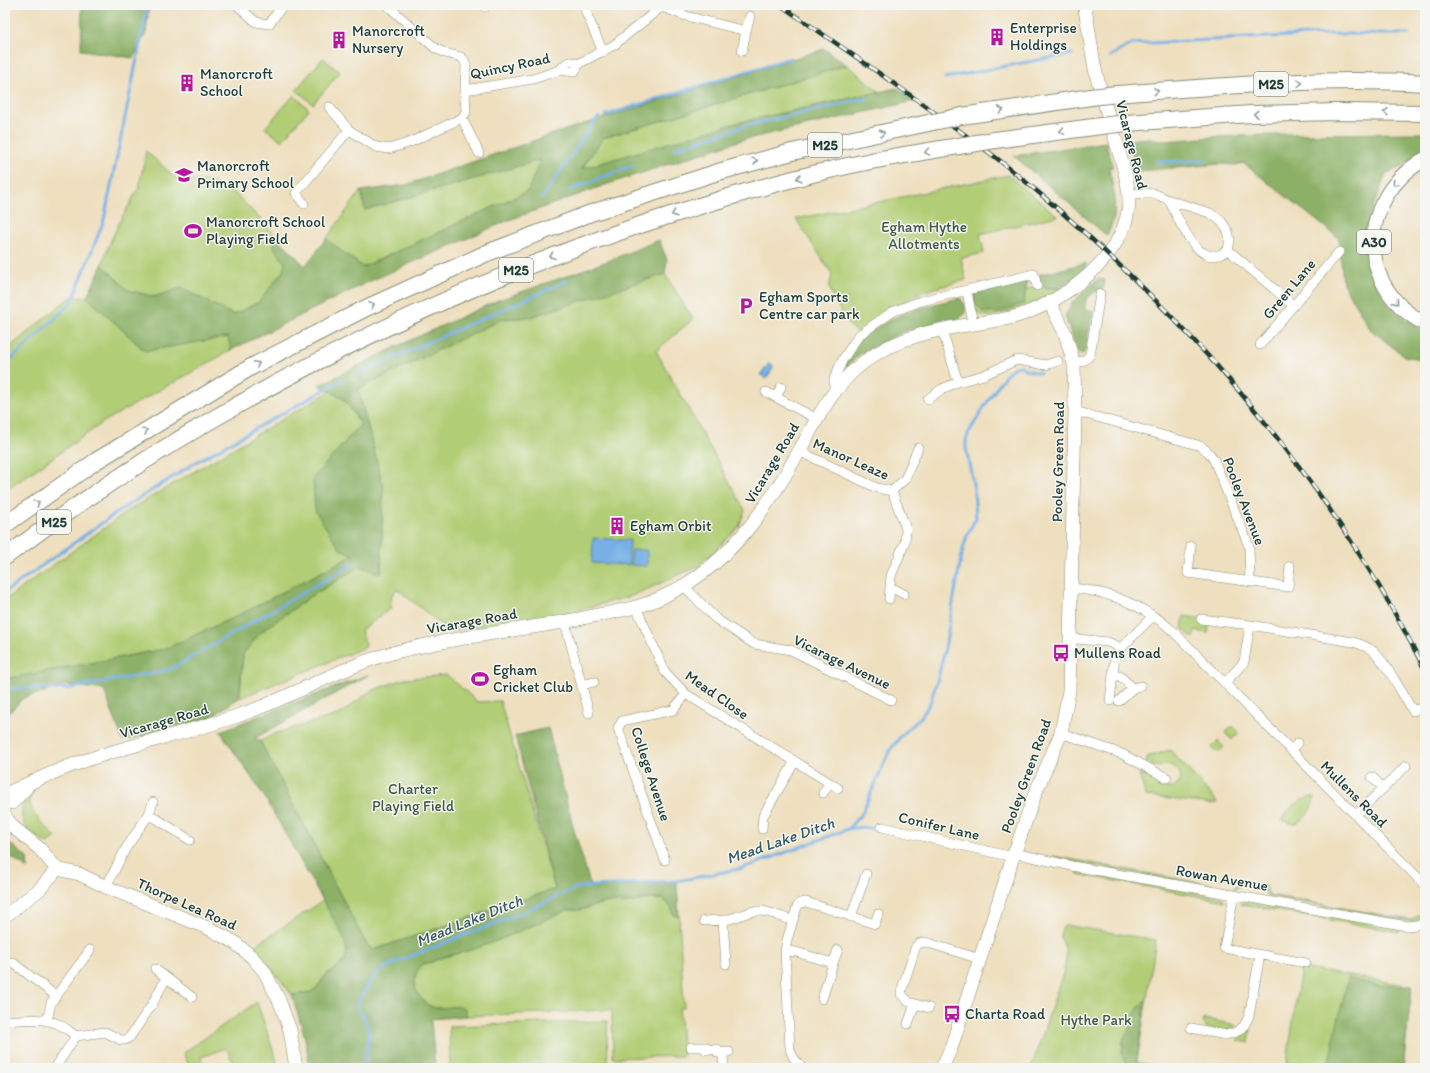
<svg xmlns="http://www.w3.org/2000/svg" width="1430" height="1073" viewBox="0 0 1430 1073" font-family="Itim,sans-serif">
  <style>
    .green { fill: #b1cd74; stroke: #688554 }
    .forest { fill: #8cb066; stroke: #56764d }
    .water { fill: #77b0e7; stroke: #4b768e }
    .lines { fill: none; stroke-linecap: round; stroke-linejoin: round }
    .stream { stroke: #77b0e7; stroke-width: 3 }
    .street-casing { stroke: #868e79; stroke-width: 10 }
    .secondary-casing { stroke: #868e79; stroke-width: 14 }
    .primary-casing { stroke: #868e79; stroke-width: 16 }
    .highway-casing { stroke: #868e79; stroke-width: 18 }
    .street { stroke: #fff; stroke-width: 9 }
    .secondary { stroke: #fff; stroke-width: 13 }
    .primary { stroke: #fff; stroke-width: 14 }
    .highway { stroke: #fff; stroke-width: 16 }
    .rail-casing { stroke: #1f3d34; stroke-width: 4.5 }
    .rail { stroke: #f6f6f2; stroke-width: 3; stroke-dasharray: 9; stroke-linecap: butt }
    .highway-bridge-casing { stroke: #868e79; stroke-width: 18; stroke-linecap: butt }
    .highway-bridge { stroke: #fff; stroke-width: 16 }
    .oneway { stroke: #8f9e9a }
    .labels { text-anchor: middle; stroke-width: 3; stroke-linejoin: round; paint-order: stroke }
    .shield { fill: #f6f6f2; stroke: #60746d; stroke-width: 1 }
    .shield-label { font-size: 14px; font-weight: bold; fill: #1f3d34 }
    .poi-label { font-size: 15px; fill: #1f3d34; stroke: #f6f6f2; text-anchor: start }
    .street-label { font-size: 15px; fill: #1f3d34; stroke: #f6f6f2 }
    .park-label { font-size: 15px; fill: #3c5a41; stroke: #f6f6f2 }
    .water-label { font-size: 16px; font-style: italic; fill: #355a61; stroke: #f6f6f2 }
  </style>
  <rect width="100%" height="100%" fill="#f6f6f2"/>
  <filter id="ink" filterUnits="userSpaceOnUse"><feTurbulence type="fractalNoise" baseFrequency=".025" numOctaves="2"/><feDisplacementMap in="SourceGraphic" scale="8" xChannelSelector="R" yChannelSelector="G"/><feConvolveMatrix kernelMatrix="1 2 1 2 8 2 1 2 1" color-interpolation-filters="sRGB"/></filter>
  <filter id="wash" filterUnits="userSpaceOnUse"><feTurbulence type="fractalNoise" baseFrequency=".012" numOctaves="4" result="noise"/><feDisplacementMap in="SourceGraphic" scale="16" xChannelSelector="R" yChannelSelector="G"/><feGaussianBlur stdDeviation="0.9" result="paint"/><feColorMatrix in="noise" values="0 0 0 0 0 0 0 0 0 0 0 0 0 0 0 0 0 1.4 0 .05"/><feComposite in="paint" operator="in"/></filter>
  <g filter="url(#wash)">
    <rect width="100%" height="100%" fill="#eedfbe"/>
    <path class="green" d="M323,58L340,72L313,104L296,90Z
      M847,65L880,92L732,124L581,170L603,138Z
      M294,95L309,109L282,141L265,128Z
      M146,151L175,177L191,180L210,181L236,194L276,236L274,247L285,263L283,271L259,302L233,315L181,288L154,297L128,290L102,265L108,247L118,225L139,187Z
      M540,160L528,191L363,267L326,239L361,191L365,210Z
      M1008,175L1058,216L980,234L984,253L961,258L966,280L928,290L915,295L857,333L851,328L834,300L829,287L832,274L796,219Z
      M665,274L693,319L656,351L745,510L739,527L699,566L632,596L563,614L449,631L397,589L392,595L390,609L361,630L366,647L240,698L243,654L262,631L310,597L360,566L381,574L383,486L358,389L502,319L530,317Z
      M1041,285L1046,288H1060C1048,299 1002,317 987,316C983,316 978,314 975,312L974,303L983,312L1024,303L1026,289Z
      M87,297L145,351L228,337L231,350L105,421L5,491V351L69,298Z
      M330,391L344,399L361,424L313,478L354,555L241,614L165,649L5,679V600L129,510Z
      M1184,616L1210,620L1208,633L1195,631L1193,638L1182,628Z
      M447,675L478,702L500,701L555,889L373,950L366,944L260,741L277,733L340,714L370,691L404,679Z
      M1233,726L1239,732L1232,740L1225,733Z
      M1218,741L1224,747L1218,753L1212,747Z
      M1170,750L1214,798L1217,803L1209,804L1146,796L1139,775L1149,772L1155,777L1160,788H1174L1181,779L1179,771L1173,766L1167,765L1157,767L1147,763V757Z
      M34,790C21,809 44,824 56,837L47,844C31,834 20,828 22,808C23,800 27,794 34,790Z
      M1315,797C1312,809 1306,820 1294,824L1282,820C1285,809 1305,796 1315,797Z
      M1053,856L1233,889L1240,881L1265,886L1269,895L1411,920L1425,912V920L1412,922L1267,896L1264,887L1241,883L1234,891L1077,863Z
      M1079,870L1222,897L1225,901L1077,874Z
      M652,899C666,899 668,900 673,914L679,917L684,1008H679L683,1056L613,1058L612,1010L467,1016L462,1009C450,1005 448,1009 438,1008C426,1007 418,997 415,986C413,977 417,970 423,964L432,962L440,958L471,950L499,940L568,910H580L608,902L626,903Z
      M323,901C331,915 356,947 343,962C339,968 331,970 326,975C322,978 321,983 317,987C311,995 300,994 292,995L254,946Z
      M1246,901L1399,927V932L1241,904Z
      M1065,925L1156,940L1137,1062L1169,1068H1031L1064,970C1065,964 1067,959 1066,953C1064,942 1055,935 1065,925Z
      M1301,968L1412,986L1403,1068H1286Z
      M257,1002L279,1068H236L226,1048L201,1057L205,1068H190L183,1053Z
      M1204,1019L1238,1025L1227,1031L1207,1028L1203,1022Z
      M607,1021L608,1068H450L449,1026Z
      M1250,1029H1251L1249,1043L1237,1040Z"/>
    <path class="forest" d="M82,5H149L146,33L133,58L81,50Z
      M824,49L847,65L603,138L581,169L732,124L897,88L915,101L742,140L605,185L509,220L366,283L231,350L228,337L145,351L87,297L102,265L128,290L154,297L181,288L234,315L259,302L283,271L285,263L274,247L276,236L305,266L326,239L363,267L528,191L540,160L365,210L361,191L406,185L565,130Z
      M1425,133V152L1404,165L1386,174L1364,232L1373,278L1390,307L1421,329L1425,330V360L1404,356L1371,330L1343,284L1339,238L1243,163L1236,165L1219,164L1138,171L1128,140L1148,138L1166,141L1213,137L1288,134Z
      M1106,142L1113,167H1109L1115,198L1114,218L1107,236L1014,156Z
      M659,240L667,260L665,274L530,317L502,319L358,389L383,486L381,574L360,566L310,597L262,631L243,654L239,698L210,718L123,741L104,690L67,685L23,698L10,712H5V679L165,649L241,614L354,555L340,549L315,511L313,478L361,424L344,399L319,385L402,344L496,301L608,261Z
      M1086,263L1085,269L1060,288H1046L1041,285L1038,275Z
      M1098,279L1105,280L1103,291H1096L1087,298L1084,308L1093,311L1085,351L1082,355L1078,353L1065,316L1072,303Z
      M1027,281L1024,303L998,313L983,312L974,303V294Z
      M960,298L965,305V314L954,321L908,330L890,338L860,354L847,367L845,363C849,355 854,345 860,340C888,315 925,306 960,298Z
      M370,674L255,738L260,741L366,944L373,950L555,889L515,736L548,728L574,830L591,887L677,882L679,917L673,914L670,905L663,899H652L626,903L608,902L580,910H568L499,940L471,950L440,958L432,962L423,964C417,970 413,977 415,986C418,998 428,1009 441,1008C448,1008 455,1005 462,1008C466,1010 466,1013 467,1016L431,1019L435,1068H310L305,1038L292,995L311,992L317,988L327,974L341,965L345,961L347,951L343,936L264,796L220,731Z
      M5,839L27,858L28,869L5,853Z
      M1348,978L1379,986L1392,985L1400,987L1402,986V984L1412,986L1403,1068H1327Z
      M1146,1001L1136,1065L1153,1068H1129L1122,1053L1123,1041L1132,1023L1135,1013L1139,1006Z"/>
    <path class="water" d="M768,364H772L773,368L766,379L761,375Z
      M593,538L630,540L629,565L592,563Z
      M632,550H647V566L631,565Z"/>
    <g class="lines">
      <path class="stream" d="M1110,56L1132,44L1326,34H1409
        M945,78L1011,65L1072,54
        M606,115L791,58
        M674,149L745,126L867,98
        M1156,161L1183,162L1207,160
        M570,190L634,165
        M542,198L595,121L599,117
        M5,363L14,357L72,302L104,220L148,5
        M357,374L567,281
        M5,592L119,511L198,461L342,380
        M5,688L66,689L169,670L353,564
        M848,829L863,827L880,830
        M364,1068L369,1036C369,1030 366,1022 364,1017C361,1012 356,1010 357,1003L376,974L391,964L462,936L505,920L579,887L677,881L739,869L755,864L848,829L862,813L890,750L902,735L921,717L930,703L938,678L945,648L962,553L967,535L976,518L974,489L966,448V441L968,434C975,422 1005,370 1015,367C1017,366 1019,366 1021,366L1026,370L1040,373V372"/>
    </g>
  </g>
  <g filter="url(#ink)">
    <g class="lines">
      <g class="street-casing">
        <path id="street" d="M237,5L256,22L269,24L283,5
          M586,5L585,10L603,52
          M485,7L487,5
          M746,31L750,16
          M560,70C565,63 570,59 578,64
          M465,90L533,79L560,70L574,72L577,68L578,64L614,45L660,8H665L686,16L746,31L742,51
          M329,107L349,130L376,147L389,149L411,142L462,118L466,112L465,90L466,65L464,60L461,57L445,53L435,48L387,5
          M462,118L479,153
          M1129,194L1153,193L1169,200L1210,213L1221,221L1228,231L1230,240L1228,250C1198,273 1180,221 1169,200
          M304,204L296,193L349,130
          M1228,250L1293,305
          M967,291L973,324
          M942,329L958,382L984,375L1017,360L1046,365L1058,361
          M1260,345L1339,252
          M1074,364L1085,360L1090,355L1100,294
          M766,392L817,419
          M834,392V379L843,359L859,335L892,312L921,301L1034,274L1037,286
          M776,397L781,387
          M928,399L942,389L958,382
          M1075,411L1201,446L1209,453L1214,460L1249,546L1250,581
          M799,451L877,488L892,491L905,479L918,448
          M1191,546L1188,573L1288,587L1290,566
          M684,586L716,619L754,644L791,650L891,700
          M890,587L904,594
          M1072,588C1102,591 1128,599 1153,616C1161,620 1168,627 1175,633L1425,885
          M889,599L891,576L905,542L906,529L892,491
          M636,607L665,672L686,694L838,788
          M1201,619L1250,625L1353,642C1360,644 1367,646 1373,651C1387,663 1402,694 1413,711L1418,709
          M565,622L589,713
          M1077,639L1108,642L1121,648
          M1113,675L1120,676L1133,688
          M1225,683L1244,662L1250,625
          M582,685L594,682
          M1110,701L1115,657L1121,648L1153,616
          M1119,701L1133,688L1141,686
          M1061,733L1122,754L1167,778
          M1291,750L1298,743
          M1372,777L1383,788
          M823,793L829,784
          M149,814L190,840
          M1356,815L1406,766
          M882,827L1013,857
          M762,829L763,816L794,763
          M1014,853L1072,866L1407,926L1425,924
          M665,860L618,728L622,721L673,710L686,694
          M106,887L126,848L149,814L153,802
          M1234,895L1224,948L1306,963
          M851,917L866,874
          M704,921L723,920
          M785,951L796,952L833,963L822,999
          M12,962L56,996
          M833,963L838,950
          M726,964L723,920C734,919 740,915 750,912C764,908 779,916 793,921
          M155,969L192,997
          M929,1008L909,1002L901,994L902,989L916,946L920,943L925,942L980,959
          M5,1021C21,1020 43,1017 58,1024C65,1027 70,1032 76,1036L105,1032L121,1040H125L130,1037L151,1006L166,978
          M47,1021L51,1003L90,950
          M908,1024L915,1004
          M1191,1028L1226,1035L1236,1032L1244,1026L1249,1016L1260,955
          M691,1047H706V1050L717,1049L718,1053L729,1052
          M723,1052L724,1068
          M55,1068L76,1036
          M802,1068L793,1057L790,1049L785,951L787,940L797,907L800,903L806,902L875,924L878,914"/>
      </g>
      <g class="secondary-casing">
        <path id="secondary" d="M6,794C31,782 57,770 84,761C135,743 188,733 240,715C296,696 346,663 404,650C462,636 521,630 579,619C597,615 615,612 632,608C650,604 673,592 688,583C737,552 769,504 797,455C816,421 832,386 864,362C898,336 939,329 980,323C990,321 1000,320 1010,318C1059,306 1129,256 1129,200C1129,185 1124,170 1120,155C1113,130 1105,106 1098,81C1091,56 1090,30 1084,5
          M12,803L27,787
          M5,816L13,827L40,849L57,869
          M57,869L79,874L106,887L208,928L234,942L252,957L264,971L279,1000L290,1030L296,1068
          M5,916L40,889L57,869
          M942,1068L951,1048L1013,857L1035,794L1061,733L1069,691L1075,411L1074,364L1065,333L1050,303"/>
      </g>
      <g class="primary-casing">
        <path id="primary" d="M1425,159C1357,197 1355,287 1425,324"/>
      </g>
      <g class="highway-casing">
        <path id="highway" d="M1117,94C1220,86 1322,77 1425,83
          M962,116L1091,97
          M1126,123L1251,114L1337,112L1425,113
          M995,140L1101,126
          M5,525L96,461L251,367L366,308L487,253L591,213L718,172L792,152L933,122
          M5,557C195,415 407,305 631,228C710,202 790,177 871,161C902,155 934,150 965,145"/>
      </g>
      <use href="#street" class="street"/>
      <use href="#secondary" class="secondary"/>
      <use href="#primary" class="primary"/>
      <use href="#highway" class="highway"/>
      <g class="rail-casing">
        <path id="rail" d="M780,5C836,43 892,81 946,121C964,134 982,147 999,160C1175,301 1323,467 1425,670"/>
      </g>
      <use href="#rail" class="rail"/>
      <g class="highway-bridge-casing">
        <path id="highway-bridge" d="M1091,97L1117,94
          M933,122L962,116
          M1101,126L1126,123
          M965,145L995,140"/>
      </g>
      <use href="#highway-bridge" class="highway-bridge"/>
    </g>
    <defs><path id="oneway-chevron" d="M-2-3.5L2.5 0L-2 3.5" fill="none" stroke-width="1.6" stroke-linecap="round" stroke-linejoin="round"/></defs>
    <g class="oneway">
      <use href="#oneway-chevron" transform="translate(1300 83) rotate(-2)"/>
      <use href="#oneway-chevron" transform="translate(1156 91) rotate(-4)"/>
      <use href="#oneway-chevron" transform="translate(1001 110) rotate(-8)"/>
      <use href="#oneway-chevron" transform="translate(1386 112) rotate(-179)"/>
      <use href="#oneway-chevron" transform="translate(1256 114) rotate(178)"/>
      <use href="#oneway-chevron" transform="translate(1062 131) rotate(172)"/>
      <use href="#oneway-chevron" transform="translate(882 133) rotate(-12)"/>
      <use href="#oneway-chevron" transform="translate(927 152) rotate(170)"/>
      <use href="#oneway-chevron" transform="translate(755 161) rotate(-15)"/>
      <use href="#oneway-chevron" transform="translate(799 178) rotate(166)"/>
      <use href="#oneway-chevron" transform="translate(1395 183) rotate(130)"/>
      <use href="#oneway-chevron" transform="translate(674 214) rotate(161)"/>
      <use href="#oneway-chevron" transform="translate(552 256) rotate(160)"/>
      <use href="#oneway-chevron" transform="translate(1396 302) rotate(49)"/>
      <use href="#oneway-chevron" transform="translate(372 305) rotate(-25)"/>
      <use href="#oneway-chevron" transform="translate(257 364) rotate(-27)"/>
      <use href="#oneway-chevron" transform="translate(145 431) rotate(-31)"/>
      <use href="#oneway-chevron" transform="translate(37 503) rotate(-35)"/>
    </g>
  </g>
  <defs>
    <g id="building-bare" transform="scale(1.38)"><path d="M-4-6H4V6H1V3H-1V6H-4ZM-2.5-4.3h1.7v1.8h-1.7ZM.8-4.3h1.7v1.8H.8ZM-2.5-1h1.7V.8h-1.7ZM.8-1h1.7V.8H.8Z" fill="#b5179e" stroke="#f6f6f2" stroke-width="2.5" paint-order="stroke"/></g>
    <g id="school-bare" transform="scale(1.38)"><path d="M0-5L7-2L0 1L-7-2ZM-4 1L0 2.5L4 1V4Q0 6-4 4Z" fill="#b5179e" stroke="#f6f6f2" stroke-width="2.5" paint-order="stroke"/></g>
    <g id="stadium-bare" transform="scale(1.38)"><path d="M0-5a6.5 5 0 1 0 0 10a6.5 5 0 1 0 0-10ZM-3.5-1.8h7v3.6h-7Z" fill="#b5179e" stroke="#f6f6f2" stroke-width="2.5" paint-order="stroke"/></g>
    <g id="parking-bare" transform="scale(1.38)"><path d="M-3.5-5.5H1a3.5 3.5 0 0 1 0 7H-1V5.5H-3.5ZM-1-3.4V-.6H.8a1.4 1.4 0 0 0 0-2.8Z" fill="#b5179e" stroke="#f6f6f2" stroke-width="2.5" paint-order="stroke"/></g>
    <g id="bus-bare" transform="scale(1.38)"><path d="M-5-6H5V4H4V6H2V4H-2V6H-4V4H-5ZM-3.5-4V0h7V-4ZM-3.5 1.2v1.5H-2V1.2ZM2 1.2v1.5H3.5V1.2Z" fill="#b5179e" stroke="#f6f6f2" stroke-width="2.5" paint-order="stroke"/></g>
  </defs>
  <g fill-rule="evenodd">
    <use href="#building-bare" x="997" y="37"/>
    <use href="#building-bare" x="339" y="40"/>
    <use href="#building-bare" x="187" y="83"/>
    <use href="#school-bare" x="184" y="175"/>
    <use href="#stadium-bare" x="193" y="231"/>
    <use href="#parking-bare" x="746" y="306"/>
    <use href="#building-bare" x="617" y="526"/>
    <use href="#bus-bare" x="1061" y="653"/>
    <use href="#stadium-bare" x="480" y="679"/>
    <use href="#bus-bare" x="952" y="1014"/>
  </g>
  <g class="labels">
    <g class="shield">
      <rect x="1254" y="72" width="34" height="24" rx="3"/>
      <rect x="808" y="133" width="34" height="24" rx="3"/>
      <rect x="1357" y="230" width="34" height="24" rx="3"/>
      <rect x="499" y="258" width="34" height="24" rx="3"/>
      <rect x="37" y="510" width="34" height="24" rx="3"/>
    </g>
    <g class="shield-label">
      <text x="1271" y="89">M25</text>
      <text x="825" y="150">M25</text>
      <text x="1374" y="247">A30</text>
      <text x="516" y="275">M25</text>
      <text x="54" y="527">M25</text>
    </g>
    <g class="poi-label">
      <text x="1010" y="33">Enterprise<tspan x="1010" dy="17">Holdings</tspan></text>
      <text x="352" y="36">Manorcroft<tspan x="352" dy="17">Nursery</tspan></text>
      <text x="200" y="79">Manorcroft<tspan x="200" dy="17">School</tspan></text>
      <text x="197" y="171">Manorcroft<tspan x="197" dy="17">Primary School</tspan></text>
      <text x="206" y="227">Manorcroft School<tspan x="206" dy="17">Playing Field</tspan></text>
      <text x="759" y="302">Egham Sports<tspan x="759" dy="17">Centre car park</tspan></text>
      <text x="630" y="531">Egham Orbit</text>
      <text x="1074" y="658">Mullens Road</text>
      <text x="493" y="675">Egham<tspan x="493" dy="17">Cricket Club</tspan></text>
      <text x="965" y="1019">Charta Road</text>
    </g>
    <g class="street-label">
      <text transform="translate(510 66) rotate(-12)" y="5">Quincy Road</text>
      <text transform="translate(1132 145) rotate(76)" y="5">Vicarage Road</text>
      <text transform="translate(1289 289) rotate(-50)" y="5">Green Lane</text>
      <text transform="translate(851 459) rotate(24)" y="5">Manor Leaze</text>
      <text transform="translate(1058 462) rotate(-89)" y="5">Pooley Green Road</text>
      <text transform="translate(772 463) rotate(-59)" y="5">Vicarage Road</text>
      <text transform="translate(1244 501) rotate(69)" y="5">Pooley Avenue</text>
      <text transform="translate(472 621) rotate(-10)" y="5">Vicarage Road</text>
      <text transform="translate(842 662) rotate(26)" y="5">Vicarage Avenue</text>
      <text transform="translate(717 695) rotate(35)" y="5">Mead Close</text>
      <text transform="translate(164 721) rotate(-16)" y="5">Vicarage Road</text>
      <text transform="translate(651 774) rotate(72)" y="5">College Avenue</text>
      <text transform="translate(1026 776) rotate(-70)" y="5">Pooley Green Road</text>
      <text transform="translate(1354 794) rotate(45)" y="5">Mullens Road</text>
      <text transform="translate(939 826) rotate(13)" y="5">Conifer Lane</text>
      <text transform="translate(1222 878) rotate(10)" y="5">Rowan Avenue</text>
      <text transform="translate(187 904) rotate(24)" y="5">Thorpe Lea Road</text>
    </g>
    <g class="park-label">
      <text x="924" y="232">Egham Hythe<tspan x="924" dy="17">Allotments</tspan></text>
      <text x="413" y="794">Charter<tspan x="413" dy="17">Playing Field</tspan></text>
      <text x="1096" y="1025">Hythe Park</text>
    </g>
    <g class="water-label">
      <text transform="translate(780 840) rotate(-19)" y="6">Mead Lake Ditch</text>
      <text transform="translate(469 920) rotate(-22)" y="6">Mead Lake Ditch</text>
    </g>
  </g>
  <rect width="1430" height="1073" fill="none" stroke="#f6f6f2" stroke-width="20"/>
</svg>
